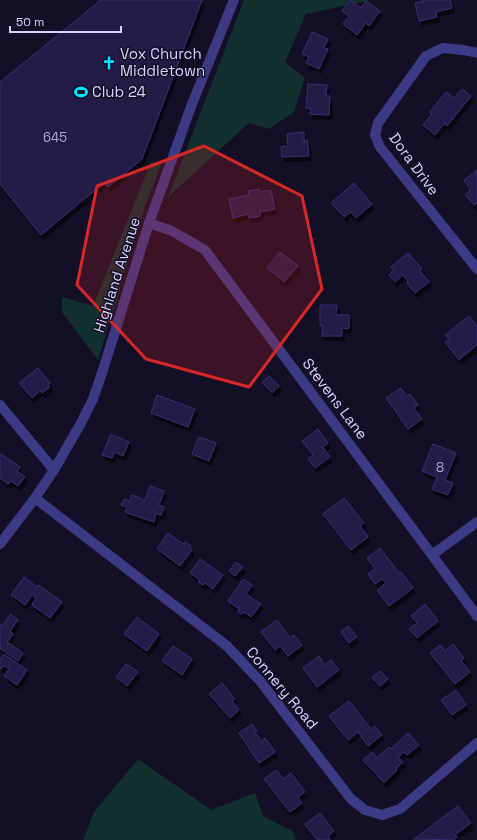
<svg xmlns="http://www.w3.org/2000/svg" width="477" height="840" viewBox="0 0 477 840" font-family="'Space Grotesk',sans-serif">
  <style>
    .green { fill: #12302f }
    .building { fill: #241b47; stroke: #3b2d73; filter: url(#shadow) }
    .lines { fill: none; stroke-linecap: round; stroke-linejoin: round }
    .minor { stroke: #3d3a85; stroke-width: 10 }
    .marked { fill: #d62828; fill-opacity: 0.2; stroke: #d62828; stroke-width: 3; stroke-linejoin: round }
    .labels { text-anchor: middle; stroke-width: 3; stroke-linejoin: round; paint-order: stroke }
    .number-label { font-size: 13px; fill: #aca6d1 }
    .poi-label { font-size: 15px; fill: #d9d4ff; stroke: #130f26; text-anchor: start }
    .street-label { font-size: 15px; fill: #d9d4ff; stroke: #130f26 }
  </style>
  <defs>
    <filter id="shadow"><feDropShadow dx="2.5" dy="4.5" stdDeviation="0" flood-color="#0009"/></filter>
  </defs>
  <rect width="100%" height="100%" fill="#130f26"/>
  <path class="green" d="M244,0H371L306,14L285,62L305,78L294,112L269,129L249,123L168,197Z
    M151,162L161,165L145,206L98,360L62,312V297L93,306Z
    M138,759L211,810L255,793L263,816L292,831L296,840H83L94,812Z"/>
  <path class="building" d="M101,0H202L142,159L108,187L105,182L41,235L0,184V82Z
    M350,0L361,8L366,1L380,11L369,26L366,23L357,35L343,24L349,16L342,11Z
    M423,0H450L452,8L436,12L437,17L419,21L415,3L424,1Z
    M312,32L328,39L324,48L328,49L319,69L306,63L309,57L302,54Z
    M308,84L327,85L326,96H330L329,115L310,114L311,109L306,108Z
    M462,89L471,96L447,126L445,123L435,135L423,125L432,114L430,112L446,92L454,98Z
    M304,132V141L307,140L309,156L282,157L281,147L288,146L287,134Z
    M477,170V203L474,205L465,195L469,192L470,189L464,180Z
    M354,183L372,204L356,218L351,212L344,217L331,203Z
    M259,189L260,192L271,190L275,209L260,212V216L249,218L248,214L233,218L229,199L249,195L248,191Z
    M280,252L298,266L284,282L267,268Z
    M408,253L422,269L420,271L429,282L415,293L407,283L408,281L403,275L395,282L389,275L394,270L391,267Z
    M320,305H337L336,315H349V327L348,329L342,328V336H322L323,326H320Z
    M469,316L477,326V345L459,360L445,342L449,339L445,335Z
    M38,368L50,383L48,385L50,387L42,393L40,391L32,398L19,383Z
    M269,376L279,386L272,393L262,382Z
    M401,388L406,396L410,394L418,405L414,408L422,419L408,429L386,398Z
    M157,395L195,409L188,427L151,413Z
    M318,429L328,443L323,447L330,457L315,468L308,459L313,455L302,441Z
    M111,434L129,442L123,456L115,452L112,458L102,455Z
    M199,437L216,443L209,461L192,454Z
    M433,444L456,453L445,480L453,483L448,495L432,489L437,477L422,471Z
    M1,454L20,467L17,471L25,477L18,486L11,481L8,484L0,478V455Z
    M150,486L164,491L159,505L164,507L161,515L156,513L154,522L125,512L127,507L121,505L124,499L130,501L132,495L145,500Z
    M344,498L364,523L360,526L368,537L351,550L323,514Z
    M168,533L183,544L185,542L191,546L190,548L192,550L180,566L157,549Z
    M380,548L399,573L401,572L413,588L389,606L377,590L386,583L382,579L375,584L368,574L375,569L367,558Z
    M200,559L223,575L213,589L205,583L203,585L198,582L200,580L190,573Z
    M236,562L243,567L235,576L229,571Z
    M24,577L37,587L39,585L62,602L50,618L32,605L36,598L32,595L25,605L11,595Z
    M243,579L252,585L246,594L261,604L251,617L244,612L242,614L238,612L239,609L228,601Z
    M425,604L438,621L417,638L409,629L417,623L411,616Z
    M11,614L18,620L10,631L13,634L7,642L23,653L18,661L0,648V624L2,626Z
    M137,617L159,634L147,651L124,634Z
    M277,620L290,638L294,635L302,645L288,656L280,646L275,650L261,632Z
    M348,626L357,637L349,643L341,632Z
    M453,644L464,658L461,661L470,672L455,684L430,653L440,645L445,651Z
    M173,646L192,659L182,675L162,661Z
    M4,654L27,670L17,685L4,676L9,669L3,665L1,669L0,668V659Z
    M319,656L325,665L331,660L339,670L317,687L303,668Z
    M126,664L138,672L127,686L116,677Z
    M380,671L388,679L380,686L372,677Z
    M222,683L235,699L232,701L239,710L230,718L209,694Z
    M456,690L466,705L452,715L441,700Z
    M349,701L371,729L375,726L382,735L368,746L358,732L348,740L329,716Z
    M252,724L257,731L255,732L262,741L265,738L275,752L259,763L239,733Z
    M408,733L419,745L407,755L404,752L398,757L403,762L396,769L397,770L384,783L363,760L372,752L377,758L389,747L391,749Z
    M276,770L283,779L291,773L305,792L298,797L302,803L290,812L264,779Z
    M458,806L471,823L455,835L457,837L454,840L414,839Z
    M320,813L334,831L328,836L330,840H317L305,824Z"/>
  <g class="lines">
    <path class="minor" d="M477,53L464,50L443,48L426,56L378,123L375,135L380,147L477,269
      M149,223L172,231L205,250L432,555L477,616
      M0,405L54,470
      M35,498L227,646L260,681L351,799L365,810L382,815L400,809L477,743
      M0,544L35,498L54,470L81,423L93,399L102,373L149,223L192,104L234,0
      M432,555L477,522"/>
  </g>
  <path class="marked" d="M204,146L302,196L322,289L249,387L146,359L77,285L97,186Z"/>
  <defs>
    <g id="church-bare" transform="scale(1.08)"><path d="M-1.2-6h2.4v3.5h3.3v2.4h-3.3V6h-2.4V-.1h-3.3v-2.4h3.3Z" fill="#00e5ff" stroke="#130f26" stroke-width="2.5" paint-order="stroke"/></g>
    <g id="stadium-bare" transform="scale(1.08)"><path d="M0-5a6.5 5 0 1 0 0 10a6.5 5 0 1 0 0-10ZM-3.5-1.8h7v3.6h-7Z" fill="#00e5ff" stroke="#130f26" stroke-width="2.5" paint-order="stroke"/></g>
  </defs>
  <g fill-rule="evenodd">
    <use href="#church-bare" x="109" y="63"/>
    <use href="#stadium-bare" x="81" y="92"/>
  </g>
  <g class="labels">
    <g class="number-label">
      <text x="55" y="142">645</text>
      <text x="440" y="472">8</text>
    </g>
    <g class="poi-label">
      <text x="120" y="59">Vox Church<tspan x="120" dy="17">Middletown</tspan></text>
      <text x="92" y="97">Club 24</text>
    </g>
    <g class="street-label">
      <text transform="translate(414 164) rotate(54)" y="5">Dora Drive</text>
      <text transform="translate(117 275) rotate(-72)" y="5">Highland Avenue</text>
      <text transform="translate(335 399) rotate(53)" y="5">Stevens Lane</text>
      <text transform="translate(282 688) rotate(50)" y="5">Connery Road</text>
    </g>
  </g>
  <path d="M10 26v6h111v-6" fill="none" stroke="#d9d4ff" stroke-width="2"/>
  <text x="16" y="26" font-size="12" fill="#d9d4ff" stroke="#130f26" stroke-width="3" paint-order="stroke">50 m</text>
</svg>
